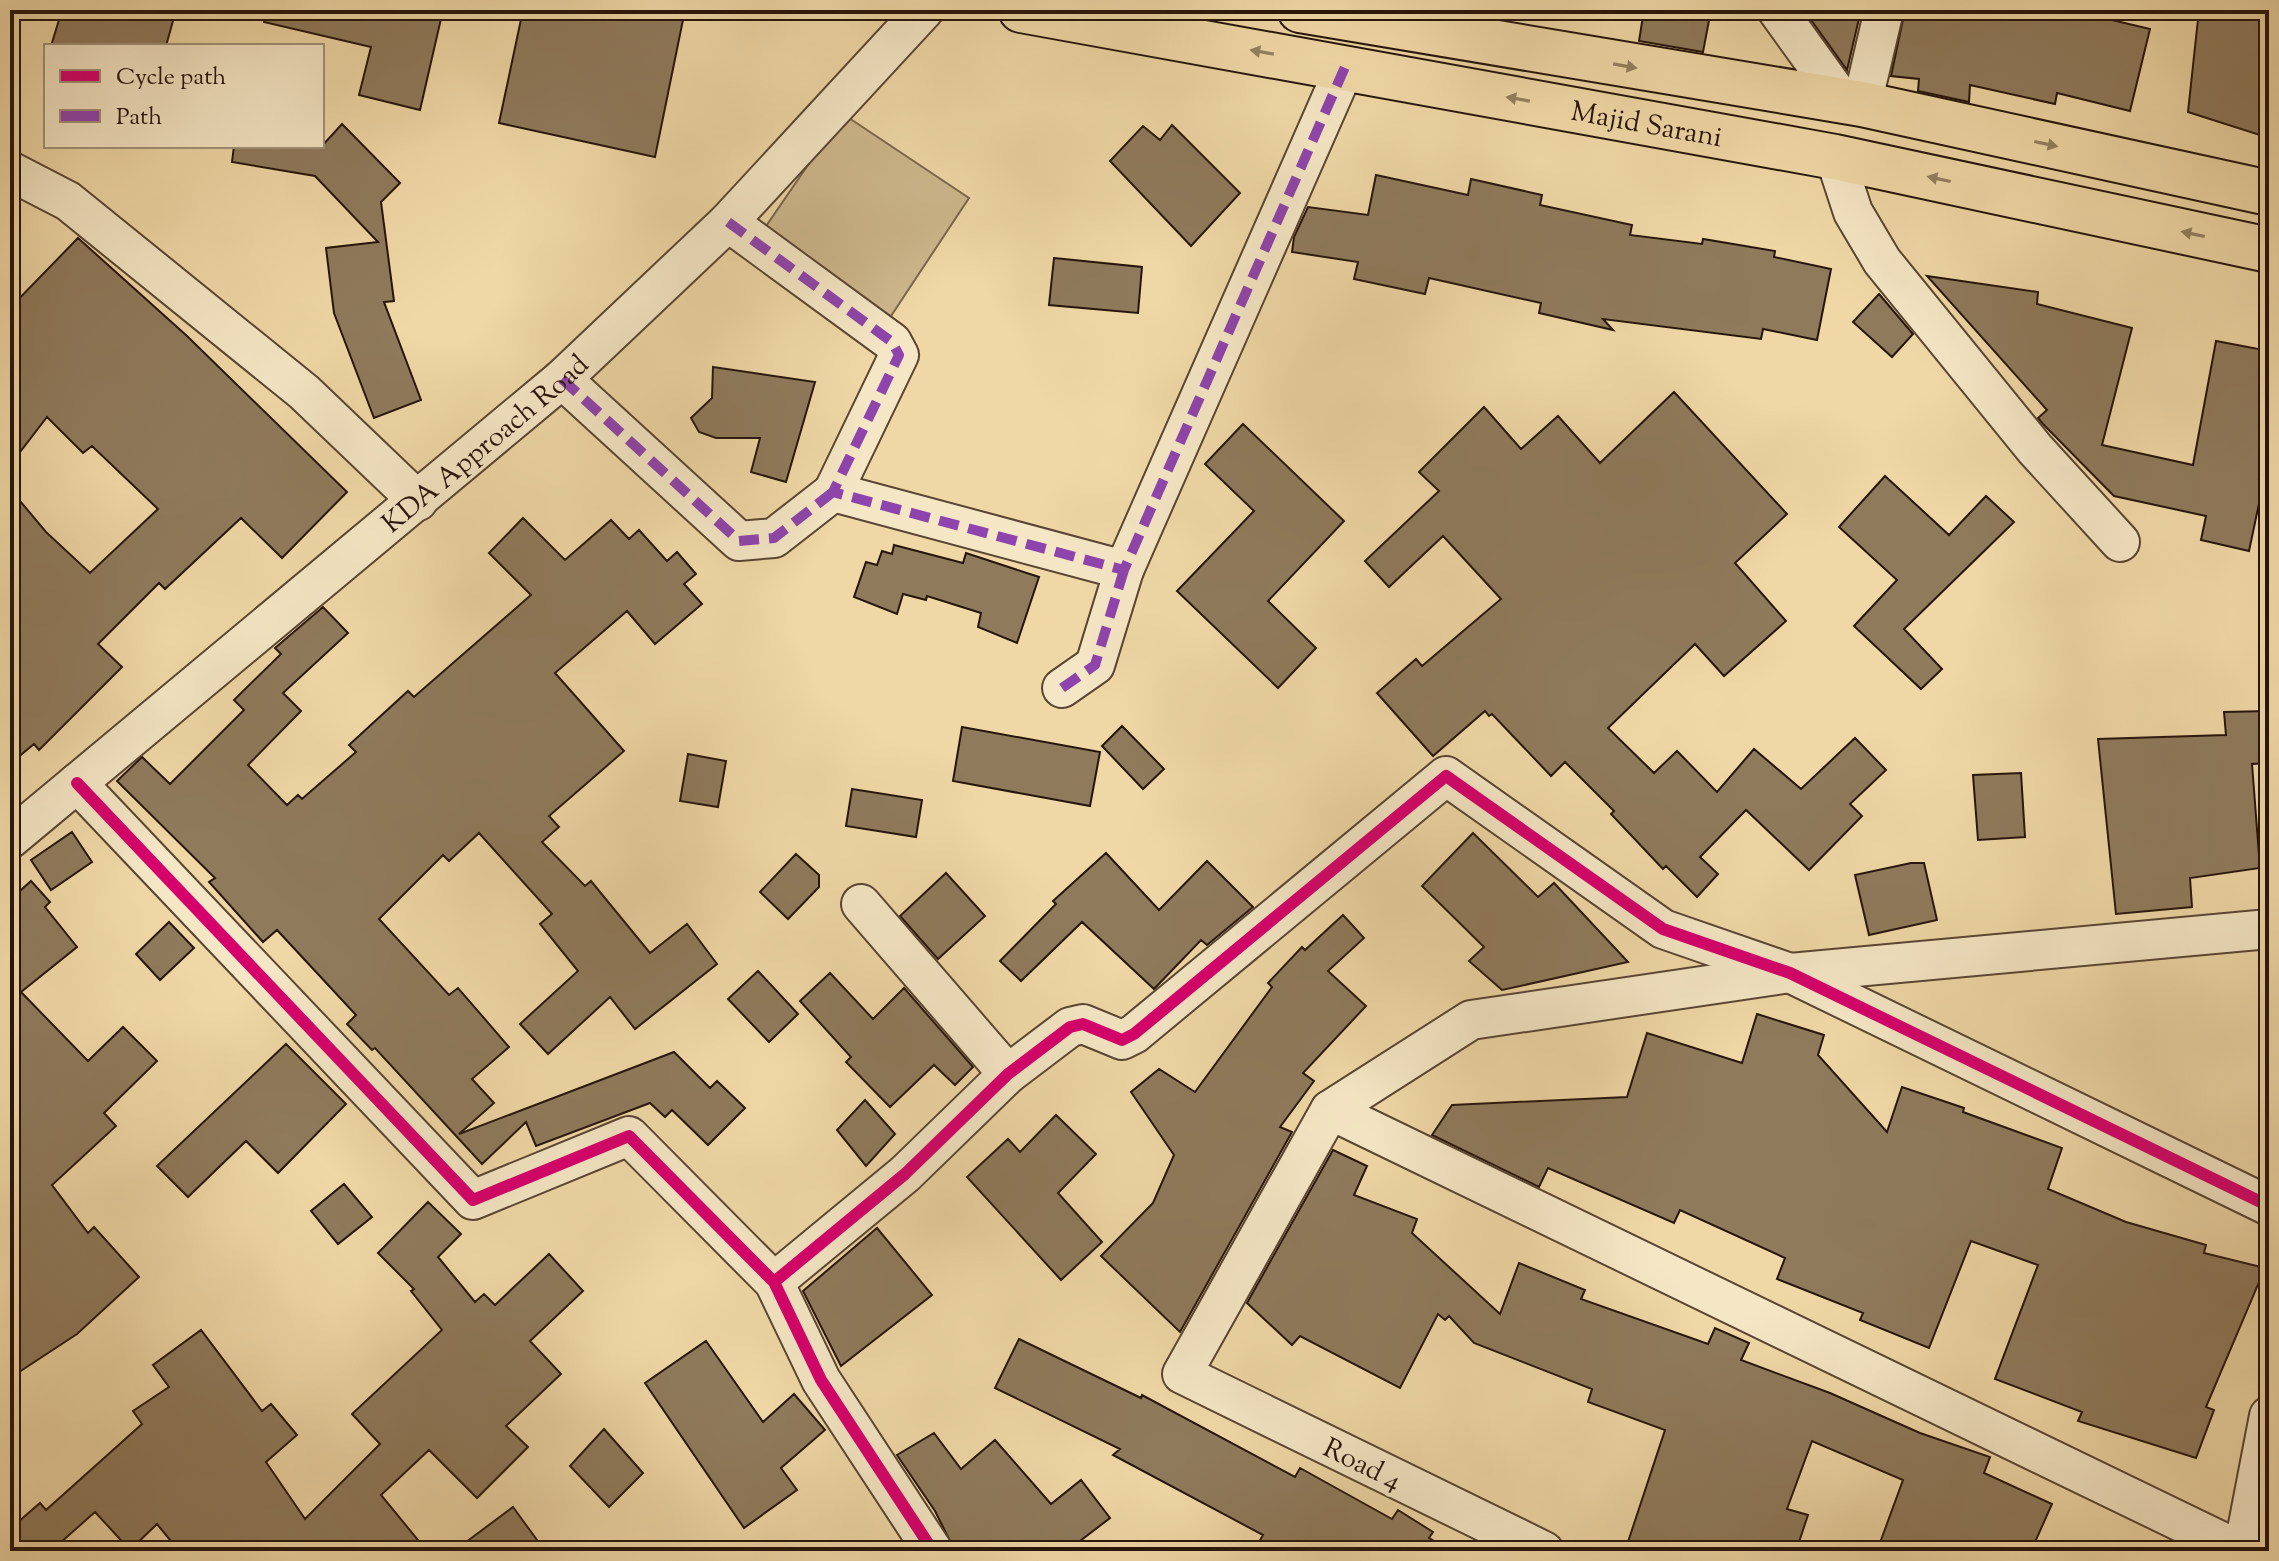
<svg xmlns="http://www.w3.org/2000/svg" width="2279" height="1561" viewBox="0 0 2279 1561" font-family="'Sorts Mill Goudy',serif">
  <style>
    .green { fill: #cdb78c; stroke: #7a664c; stroke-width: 2 }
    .building { fill: #8f7a5c; stroke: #27140b; stroke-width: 2 }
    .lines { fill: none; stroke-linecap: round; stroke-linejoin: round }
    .minor-casing { stroke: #594532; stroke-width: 42 }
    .major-casing { stroke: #27140b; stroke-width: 48 }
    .minor { stroke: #f5e6c5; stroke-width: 38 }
    .major { stroke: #efd8a6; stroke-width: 44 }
    .quiet { stroke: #8e44ad; stroke-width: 10; stroke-dasharray: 20 10; stroke-linecap: butt }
    .cycleway-casing { stroke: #f5e6c5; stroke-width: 17 }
    .cycleway { stroke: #d6006c; stroke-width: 12 }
    .oneway { fill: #958060 }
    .labels { text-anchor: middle; stroke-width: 8; stroke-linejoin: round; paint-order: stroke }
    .street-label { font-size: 28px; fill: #27140b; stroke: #f5e6c5 }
  </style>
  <rect width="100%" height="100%" fill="#efd8a6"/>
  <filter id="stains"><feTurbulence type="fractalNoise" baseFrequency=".0025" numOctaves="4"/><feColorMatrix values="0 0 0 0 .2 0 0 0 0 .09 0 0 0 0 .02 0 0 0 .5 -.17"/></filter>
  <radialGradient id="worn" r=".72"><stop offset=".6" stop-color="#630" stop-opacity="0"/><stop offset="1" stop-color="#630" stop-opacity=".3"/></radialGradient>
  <path class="green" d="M843,114L969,198L887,322L760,235Z"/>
  <path class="building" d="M62,10H176L166,46H51Z
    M266,10H443L420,110L359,95L371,47L264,22Z
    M523,10H685L655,157L499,123Z
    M1644,10H1711L1703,52L1639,41Z
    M1804,10H1861L1847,70Z
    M1905,10H2070L2150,29L2130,111L2057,93L2055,104L1970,85L1969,102L1918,91L1919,79L1891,76Z
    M2199,10L2269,16V138L2188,112Z
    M342,124L400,183L381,202L394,301L384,302L421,400L374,418L334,313L326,248L378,242L315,176L232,162L234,146H322Z
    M1172,125L1240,193L1191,246L1110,161L1143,126L1160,140Z
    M1376,175L1468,195L1471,179L1542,195L1540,205L1632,225L1630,235L1702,244L1703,239L1775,251L1774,257L1831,269L1817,340L1763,329L1761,339L1603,319L1613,330L1539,313L1541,303L1429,278L1425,294L1354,279L1358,262L1292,252L1294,237L1308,207L1368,215Z
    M78,238L187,336L347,492L282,558L241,518L165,589L159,583L98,644L122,667L39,750L34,744L10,764V489L46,532L90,573L158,509L92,446L83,453L47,417L10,465V308Z
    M1054,258L1142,267L1138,313L1049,305Z
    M1927,276L2038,292L2037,304L2132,328L2102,445L2193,465L2216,341L2269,351V424L2259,479L2264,480L2249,551L2201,540L2206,516L2114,496L2043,424L2038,418L2047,410Z
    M1879,294L1913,334L1892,357L1853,322Z
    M713,367L815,382L786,482L751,472L760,438H716L699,432L691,418L712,398Z
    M1674,392L1787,514L1735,563L1786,621L1724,676L1695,644L1608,728L1654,773L1677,751L1717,792L1754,749L1801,789L1855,738L1886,770L1850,804L1862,816L1809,870L1746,810L1700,857L1718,874L1697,897L1666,866L1663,869L1611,814L1614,811L1565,762L1551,776L1492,714L1489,716L1485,711L1433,756L1377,693L1416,659L1422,666L1501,599L1443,536L1389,587L1365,561L1439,491L1419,472L1484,407L1521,449L1558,416L1600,463Z
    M1243,424L1344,521L1268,601L1316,648L1278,688L1177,591L1254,511L1205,464Z
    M1885,476L1949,535L1986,496L2014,522L1904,629L1942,669L1921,689L1854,626L1897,580L1839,527Z
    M523,518L565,560L611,520L629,539L639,530L667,561L677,552L696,574L684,584L702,604L655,644L627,611L555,673L624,751L549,816L559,827L542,842L585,886L591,881L650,953L687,924L717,964L635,1029L610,997L548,1054L520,1024L578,971L540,924L552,914L479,833L449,861L443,855L379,919L449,995L458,988L509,1047L472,1079L494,1103L459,1134L674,1052L710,1088L717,1081L745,1108L708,1145L672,1110L665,1117L650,1103L536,1146L526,1122L482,1164L375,1048L372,1050L347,1024L356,1015L277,930L263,942L209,882L215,878L117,781L142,757L170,784L244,710L234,700L281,654L275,648L323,607L348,633L283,693L301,711L248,765L287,805L298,795L302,799L356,752L349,745L408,691L414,697L531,595L489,553Z
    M894,545L963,563L966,553L1039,577L1017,643L978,627L981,613L927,596L926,600L903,594L897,614L854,597L866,562L877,565L882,551L892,554Z
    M2269,711V763L2252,764L2260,868L2190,878L2192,907L2116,914L2098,739L2226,735L2224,712Z
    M1122,726L1164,769L1143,789L1102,746Z
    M962,727L1100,752L1090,806L953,781Z
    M688,754L726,761L718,807L680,801Z
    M2021,773L2025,837L1978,840L1973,775Z
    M852,789L922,800L916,837L846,826Z
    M72,832L92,862L51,890L31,860Z
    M1473,833L1538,897L1554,883L1628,962L1502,990L1469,961L1484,947L1422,886Z
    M1106,853L1159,910L1207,861L1253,907L1207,945L1201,940L1154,989L1082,922L1021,981L1000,961L1056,904L1053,901Z
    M796,854L819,875V887L788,919L760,892Z
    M1911,863H1924L1937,920L1869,935L1855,875Z
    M946,873L985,916L938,959L900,916Z
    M31,881L50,902L45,907L77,947L21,992L88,1061L123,1027L157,1061L104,1113L116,1126L52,1185L88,1233L94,1227L139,1277L77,1334L10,1378V900Z
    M1343,915L1364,938L1328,971L1366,1006L1303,1073L1314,1081L1280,1127L1292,1132L1180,1332L1101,1256L1153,1203L1174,1155L1131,1092L1159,1069L1195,1092L1272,987L1268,983L1302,947L1305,950Z
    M169,922L194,948L160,980L136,954Z
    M758,971L798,1014L769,1042L728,999Z
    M830,973L873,1019L904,988L973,1067L955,1085L934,1065L890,1107L846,1062L851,1057L800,1001Z
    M1757,1014L1824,1035L1818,1055L1887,1132L1902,1087L1964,1108L1963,1112L2062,1148L2048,1189L2126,1222L2206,1245L2204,1253L2265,1268L2206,1407L2214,1410L2196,1458L2078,1421L2082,1412L1995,1379L2038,1265L1971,1241L1929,1348L1860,1320L1863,1313L1777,1279L1785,1258L1680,1210L1674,1223L1548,1168L1539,1187L1432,1135L1452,1105L1627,1097L1647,1033L1742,1063Z
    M286,1044L346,1104L278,1173L246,1141L188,1197L157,1166Z
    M865,1100L895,1134L866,1166L837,1130Z
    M1056,1115L1096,1154L1058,1193L1102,1242L1061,1280L967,1177L1008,1139L1020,1152Z
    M1333,1150L1367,1166L1354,1195L1417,1219L1412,1233L1500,1314L1519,1263L1585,1290L1581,1299L1708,1344L1715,1328L1749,1343L1741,1360L1830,1393L1920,1433L1990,1457L1984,1473L2052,1504L2031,1551H1877L1903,1480L1812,1441L1787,1509L1808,1515L1796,1551H1625L1665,1430L1588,1402L1592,1389L1474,1343L1449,1316L1445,1320L1438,1314L1400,1388L1300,1336L1292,1345L1247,1303Z
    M344,1184L372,1217L338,1244L311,1211Z
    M428,1202L461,1234L438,1257L475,1302L484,1294L495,1305L549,1254L583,1291L530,1341L561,1374L506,1426L528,1447L477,1498L429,1450L381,1495L427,1551H179L157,1524L130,1550L95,1512L51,1551H21L10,1538V1529L40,1503L46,1510L142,1424L133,1411L169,1387L153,1365L201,1330L262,1411L271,1404L297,1435L266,1462L305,1519L380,1444L352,1414L442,1330L411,1291L414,1289L378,1253Z
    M877,1228L932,1295L841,1366L803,1291Z
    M1019,1339L1141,1398L1142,1395L1295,1477L1300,1468L1392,1519L1398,1510L1433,1532L1429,1538L1452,1551H1254L1263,1535L1113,1455L1120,1449L995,1388Z
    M706,1341L763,1422L794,1394L825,1430L781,1468L797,1490L744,1528L645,1383Z
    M604,1429L643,1473L609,1507L570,1466Z
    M934,1433L961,1469L995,1440L1051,1504L1081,1480L1110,1518L1067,1551H955L935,1511L897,1455Z
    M513,1507L545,1551H454Z"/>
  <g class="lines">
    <g class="minor-casing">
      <g id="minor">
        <path d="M1777,10L1844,103"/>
        <path d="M1862,104L1884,10"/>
        <path d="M1835,157L1853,212L1882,261L2035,449L2120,542"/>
        <path d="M10,171L68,201L304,392L418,501"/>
        <path d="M728,222L892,342L899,355L833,492L1124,570L1345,67"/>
        <path d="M562,379L739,541L774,538L833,492"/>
        <path d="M1062,688L1095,665L1124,570"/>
        <path d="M77,783L473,1200L629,1136L774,1282L821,1380L933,1551"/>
        <path id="s1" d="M10,839L562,379L728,222L924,10"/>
        <path d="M861,904L1008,1074"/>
        <path d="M1330,1110L2241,1551"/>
        <path d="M774,1282L905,1174L1008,1074L1070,1027L1083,1024L1122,1040L1134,1034L1446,776L1663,929L1790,973L2269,1206"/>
        <path d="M1544,1551L1182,1374L1330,1110L1471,1020L1790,973L2269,929"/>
        <path d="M2243,1551L2269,1416"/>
      </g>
    </g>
    <g class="major-casing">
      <g id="major">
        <path id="s2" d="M1021,10L1835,157L2269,250"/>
        <path d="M1300,10L1862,104L2269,193"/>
      </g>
    </g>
    <use href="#minor" class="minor"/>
    <use href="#major" class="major"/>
    <path class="quiet" d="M728,222L892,342L899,355L833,492L1124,570L1345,67
      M562,379L739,541L774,538L833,492
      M1062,688L1095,665L1124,570"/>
    <g class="cycleway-casing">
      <path id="cycleway" d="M77,783L473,1200L629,1136L774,1282L821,1380L933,1551
        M774,1282L905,1174L1008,1074L1070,1027L1083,1024L1122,1040L1134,1034L1446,776L1663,929L1790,973L2269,1206"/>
    </g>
    <use href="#cycleway" class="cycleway"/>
  </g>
  <defs><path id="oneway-solid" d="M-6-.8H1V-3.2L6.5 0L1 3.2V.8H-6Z" transform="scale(2)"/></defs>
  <g class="oneway">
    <use href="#oneway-solid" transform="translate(1262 52) rotate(-170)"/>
    <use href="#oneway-solid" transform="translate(1625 66) rotate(10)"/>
    <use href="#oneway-solid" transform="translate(1518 99) rotate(-170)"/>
    <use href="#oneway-solid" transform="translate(2046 144) rotate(12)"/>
    <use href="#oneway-solid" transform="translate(1939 179) rotate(-168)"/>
    <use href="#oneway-solid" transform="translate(2193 234) rotate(-168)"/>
  </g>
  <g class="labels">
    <g class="street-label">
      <text dy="10" stroke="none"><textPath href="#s2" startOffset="636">Majid Sarani</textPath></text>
      <text dy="10" stroke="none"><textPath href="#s1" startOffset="618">KDA Approach Road</textPath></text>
      <text transform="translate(1363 1463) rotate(26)" y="10">Road 4</text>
    </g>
  </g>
  <rect width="2279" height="1561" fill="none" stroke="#efd8a6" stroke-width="40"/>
  <rect x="12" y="12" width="2255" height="1537" fill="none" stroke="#27140b" stroke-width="4"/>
  <rect x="20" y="20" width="2239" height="1521" fill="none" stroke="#27140b" stroke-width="2"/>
  <rect x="44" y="44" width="280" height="104" fill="#f5e6c5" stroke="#a3927b" stroke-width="2"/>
  <rect x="60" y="70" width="40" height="12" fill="#d6006c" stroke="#a3927b" stroke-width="2"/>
  <text x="116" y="84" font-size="24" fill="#27140b">Cycle path</text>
  <rect x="60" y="110" width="40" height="12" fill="#8e44ad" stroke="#a3927b" stroke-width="2"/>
  <text x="116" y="124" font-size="24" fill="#27140b">Path</text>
  <rect width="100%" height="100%" filter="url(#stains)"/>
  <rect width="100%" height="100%" fill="url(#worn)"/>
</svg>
